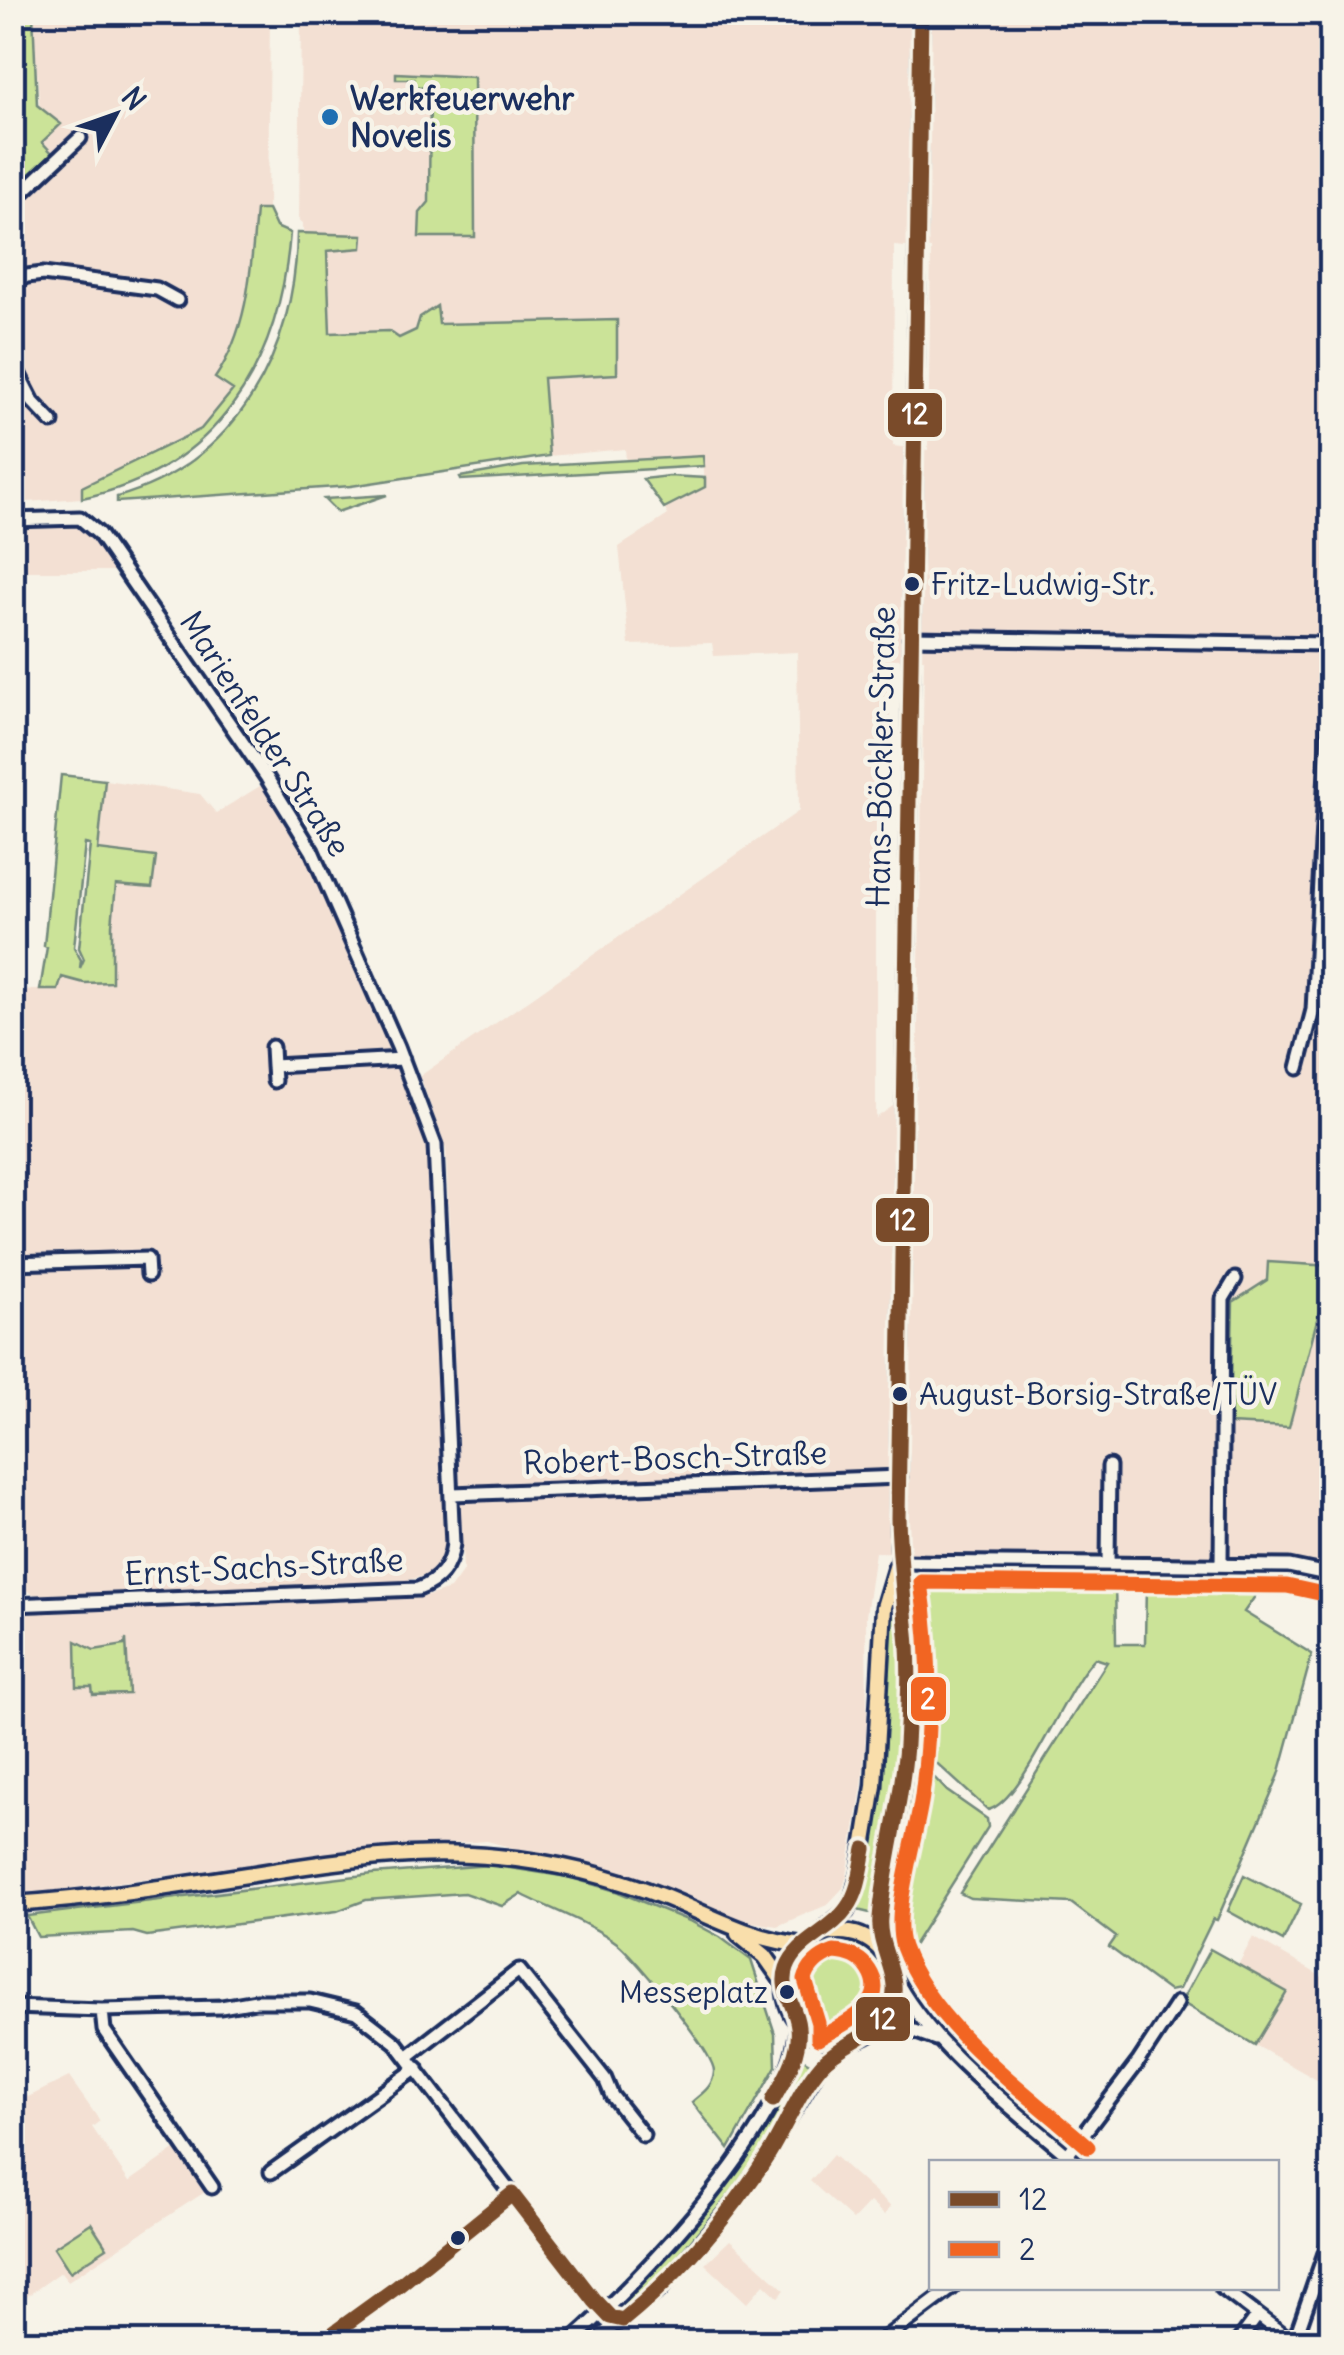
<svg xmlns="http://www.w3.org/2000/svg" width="1344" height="2355" viewBox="0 0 1344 2355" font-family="Delius,sans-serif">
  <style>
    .built { fill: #f3e0d3; fill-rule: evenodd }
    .green { fill: #cbe398; stroke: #73897b; stroke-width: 2.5; fill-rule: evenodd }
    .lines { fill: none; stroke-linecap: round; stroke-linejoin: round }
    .minor-casing { stroke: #1b2f5e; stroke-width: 19 }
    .major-casing { stroke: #1b2f5e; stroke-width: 21 }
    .minor { stroke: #f7f3e8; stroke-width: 11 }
    .major { stroke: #f9deab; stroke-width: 14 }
    .bus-1-casing { stroke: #f7f3e8; stroke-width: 22 }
    .bus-2-casing { stroke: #f7f3e8; stroke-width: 22 }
    .bus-1 { stroke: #7a4b2a; stroke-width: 15 }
    .bus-2 { stroke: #f26522; stroke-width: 15 }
    .poi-dot { fill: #1f6fb2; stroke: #f7f3e8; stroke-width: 4 }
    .bus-dot { fill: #1b2f5e; stroke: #f7f3e8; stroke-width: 4 }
    .labels { text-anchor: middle; stroke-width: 9; stroke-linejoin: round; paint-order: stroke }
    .bus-label { font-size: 30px; fill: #1b2f5e; stroke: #f7f3e8; text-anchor: start }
    .poi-label { font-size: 32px; font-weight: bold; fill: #1b2f5e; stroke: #f7f3e8; text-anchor: start }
    .street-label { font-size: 32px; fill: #1b2f5e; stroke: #f7f3e8 }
    .line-badge { stroke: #f7f3e8; stroke-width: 4 }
    .badge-label { font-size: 28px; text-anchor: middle; font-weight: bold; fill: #fff }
  </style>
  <rect width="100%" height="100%" fill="#f7f3e8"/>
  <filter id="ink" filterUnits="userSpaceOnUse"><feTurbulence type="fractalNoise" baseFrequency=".01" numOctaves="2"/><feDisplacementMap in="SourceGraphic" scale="20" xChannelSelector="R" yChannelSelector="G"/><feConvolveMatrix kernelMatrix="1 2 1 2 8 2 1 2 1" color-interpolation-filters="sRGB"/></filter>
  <g filter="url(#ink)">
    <path class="built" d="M33,13H270L268,210H256L245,308L234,344L216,377L234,389L222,408L201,429L82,487V498L13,503V401H25L13,373V191L52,154L42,142Z
      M301,13H1331V1569L1290,1561L875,1552L866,1616L867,1722L862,1786L847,1875L843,1888L827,1905L777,1926L740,1920L668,1889L487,1841L357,1851L13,1896L12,1614L421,1598L450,1589L463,1571L446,1149L420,1076L799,811L797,652L714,656L712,643L629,645L619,547L668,515L664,508L705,487L703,456L626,460L625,449L549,456L542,378L438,324L436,306L416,330L399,338L389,331L330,333L327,250L362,248L363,236L303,234V223L299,220ZM894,246L931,249L928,450L893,446ZM890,659H924L917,1089L876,1118V743H890Z
      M71,521L86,527L120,571H13V524Z
      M105,780L200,794L216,813L265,783L309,857L387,1034L431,1155L444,1545L441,1560L427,1575L400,1582L51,1598L38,1596L27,1591L22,1582L13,1402L12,1038L16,1029L13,990H58L61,977L84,983L112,982V925L117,884L151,888L98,850Z
      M1253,1937L1331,1982V2088L1255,2045L1287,1992L1238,1965Z
      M69,2077L100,2121L92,2127L129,2182L179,2147L208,2190L68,2281L61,2272L13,2306V2098L24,2091L28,2097Z
      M833,2155L891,2207L884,2215L870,2202L853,2220L810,2181Z
      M730,2240L785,2290L778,2297L764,2284L747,2303L705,2264Z"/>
    <path class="green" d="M13,12L33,13L37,105L61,124L42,142L52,153L13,191Z
      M396,73L474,77L475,237H419L420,213L429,202L430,86L422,92L421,87H414V79H396Z
      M256,210H268L276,227L290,233C280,363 218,470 82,498V487L201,429L233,390L215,378C249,328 251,268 256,210Z
      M297,233L363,235L362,248L327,251L330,333L389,331L399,338L416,330L420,317L437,306L439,324L617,320V374L543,378L549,456L351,486L117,502V497C237,463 296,350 297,233Z
      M703,456L704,466L461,480L460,477L523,466Z
      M669,476L705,478V487L664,508L643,479Z
      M387,495L337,512L324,499Z
      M61,775L105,780L98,850L156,857L152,888L116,885L112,925V982L84,983L62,977L58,990H40L47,947L44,946ZM85,844L90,845L79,948L84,959L80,968L81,960L74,947Z
      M1268,1262L1331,1266L1289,1427L1230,1424L1233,1302L1267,1280Z
      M938,1569L1115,1572L1116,1644H1145L1146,1584L1205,1585L1206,1575H1270L1244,1612L1312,1654L1279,1775L1217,1920L1213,1919L1179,1989L1169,1991L1109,1947L1116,1937L1071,1903L970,1898L960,1893L1107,1662L1095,1658C1065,1687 1023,1802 988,1810L918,1746L919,1581L923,1576Z
      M893,1595L899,1597L903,1616L901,1742L888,1846L874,1914L853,1909L887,1614Z
      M126,1639L129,1694L93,1695L92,1687H77L76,1641L94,1650L125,1645Z
      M917,1759L947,1791L987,1819L988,1827L911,1949L892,1917Z
      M490,1865L568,1877L616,1891L692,1922L720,1937L751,1960L775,2034L776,2066L729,2149L692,2102C702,2093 713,2087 714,2072C716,2055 634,1956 617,1943C594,1925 548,1908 521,1894L502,1906L464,1893L366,1900L337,1911L147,1936L133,1932L38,1937L27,1916L373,1874Z
      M1244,1875L1301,1904L1283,1941L1228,1911Z
      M887,1922C904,1939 922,1981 915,2004L903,1960L887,1933Z
      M793 1987a47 47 0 1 1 94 0a47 47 0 1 1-94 0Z
      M1210,1949L1287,1992L1255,2045L1181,2002Z
      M799,2057L815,2066C796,2099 778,2135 755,2166C715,2221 669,2269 619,2316L609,2311L663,2253L783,2089Z
      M91,2223L107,2248L70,2272L54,2247Z"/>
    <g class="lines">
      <g class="minor-casing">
        <path id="minor" d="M12,202L80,138
          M12,283L27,276L43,274L157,289L177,300
          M12,361L33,402L52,422
          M12,520L80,518L99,534L267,778L312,851L398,1047L435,1145L453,1544C450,1568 439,1581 418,1589L12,1605
          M910,638L1332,644
          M272,1047L273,1066L403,1059
          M273,1066L274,1081
          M1298,1068L1313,1010L1332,660
          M12,1263L147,1259L148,1275
          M452,1494L900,1477
          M898,1562L1289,1566L1332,1575
          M1108,1564L1109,1466
          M1221,1565L1223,1299L1235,1279
          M12,1578L14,1605
          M894,1976C931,2049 1014,2108 1075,2162
          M12,2007L102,2010L221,2007L256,2001H310L356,2012L396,2043L582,2286L610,2317L623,2320
          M102,2010L104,2030L212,2187
          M876,2028L914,2031L936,2039
          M407,2057L519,1970L605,2079L612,2096L643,2135
          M1062,2162L1139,2061L1177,2003
          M271,2172L417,2068
          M1222,2288L1293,2342
          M321,2342L397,2287L512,2194
          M570,2342C642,2279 794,2121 798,2023
          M593,2342L660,2290L738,2197L766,2158L821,2065L850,2041
          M880,2342L952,2288
          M1238,2342L1257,2316
          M1294,2342L1332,2233"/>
      </g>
      <g class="major-casing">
        <path id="major" d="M12,1904C91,1899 169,1887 247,1875C330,1862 413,1848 497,1857C555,1862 613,1877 667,1898C713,1917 753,1940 803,1945
          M785 1987a55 55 0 1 1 110 0a55 55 0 1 1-110 0Z
          M738,1934L765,1956L784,1983
          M815,1937L846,1911L853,1898L860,1873L874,1786L884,1607L896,1567
          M882,1950C876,1884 902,1814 906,1746C908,1707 911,1664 907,1624C903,1586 898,1556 898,1518L921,12"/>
      </g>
      <use href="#minor" class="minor"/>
      <use href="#major" class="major"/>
      <g class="bus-1-casing">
        <path id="bus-1" d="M773,2100C785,2078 801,2054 798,2027C796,2005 779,1991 787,1968C797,1940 831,1932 847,1908C859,1892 861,1869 865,1849
          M512,2194L594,2300L610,2317L623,2320
          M623,2320C678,2275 730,2216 768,2155C786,2126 800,2089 822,2064C843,2041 879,2036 891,2006C903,1977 877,1949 880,1918C885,1860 902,1804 906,1745C908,1706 911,1663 906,1624C903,1588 899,1554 898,1518L921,12
          M321,2342L397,2287L512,2194"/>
      </g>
      <g class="bus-2-casing">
        <path id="bus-2" d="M834,1952C849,1953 861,1957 869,1970C892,2006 841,2024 818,2039V2023L805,1980C809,1965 820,1957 834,1952Z
          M1088,2147C1026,2092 932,2027 903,1947C891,1912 917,1835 922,1796C931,1727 931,1651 921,1582L1287,1586L1328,1595"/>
      </g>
      <use href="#bus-1" class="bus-1"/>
      <use href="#bus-2" class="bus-2"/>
    </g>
  </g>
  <circle class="poi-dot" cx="330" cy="117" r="10"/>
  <g class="bus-dot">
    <circle cx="912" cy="584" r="9"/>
    <circle cx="900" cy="1394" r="9"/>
    <circle cx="787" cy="1992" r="9"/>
    <circle cx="458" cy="2238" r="9"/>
  </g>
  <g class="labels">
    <g class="bus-label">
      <text x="931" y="595">Fritz-Ludwig-Str.</text>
      <text x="919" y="1405">August-Borsig-Straße/TÜV</text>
      <text x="768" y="2003" text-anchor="end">Messeplatz</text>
    </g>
    <g class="poi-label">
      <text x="350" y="110">Werkfeuerwehr<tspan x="350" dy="37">Novelis</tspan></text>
    </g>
    <g class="street-label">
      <text transform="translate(265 734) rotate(57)" y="11">Marienfelder Straße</text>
      <text transform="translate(881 757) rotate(-89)" y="11">Hans-Böckler-Straße</text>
      <text transform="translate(675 1458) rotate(-2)" y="11">Robert-Bosch-Straße</text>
      <text transform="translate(264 1567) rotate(-3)" y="11">Ernst-Sachs-Straße</text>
    </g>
  </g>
  <g class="line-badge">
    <rect x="886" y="391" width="58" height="48" rx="10" fill="#7a4b2a"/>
    <rect x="874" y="1196" width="57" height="48" rx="10" fill="#7a4b2a"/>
    <rect x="909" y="1675" width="39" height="48" rx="10" fill="#f26522"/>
    <rect x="854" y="1995" width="58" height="48" rx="10" fill="#7a4b2a"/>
  </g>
  <g class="badge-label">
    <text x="915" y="424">12</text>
    <text x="903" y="1230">12</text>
    <text x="928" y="1709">2</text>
    <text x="883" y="2029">12</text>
  </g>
  <rect width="1344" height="2355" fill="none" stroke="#f7f3e8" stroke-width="50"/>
  <rect x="25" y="25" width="1294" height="2305" fill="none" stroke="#1b2f5e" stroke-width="4" filter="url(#ink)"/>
  <rect x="929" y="2160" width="350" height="130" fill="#f7f3e8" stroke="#9fa5b1" stroke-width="2.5"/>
  <rect x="949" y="2192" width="50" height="15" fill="#7a4b2a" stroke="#9fa5b1" stroke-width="2.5"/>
  <text x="1019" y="2210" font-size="30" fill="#1b2f5e">12</text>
  <rect x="949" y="2242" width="50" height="15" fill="#f26522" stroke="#9fa5b1" stroke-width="2.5"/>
  <text x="1019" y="2260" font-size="30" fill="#1b2f5e">2</text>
  <g transform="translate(115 115) rotate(49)" stroke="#f7f3e8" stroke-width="8" paint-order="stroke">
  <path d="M0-8L18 38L0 25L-18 38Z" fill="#1b2f5e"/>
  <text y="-15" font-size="28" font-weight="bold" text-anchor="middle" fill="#1b2f5e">N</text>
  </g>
</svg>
